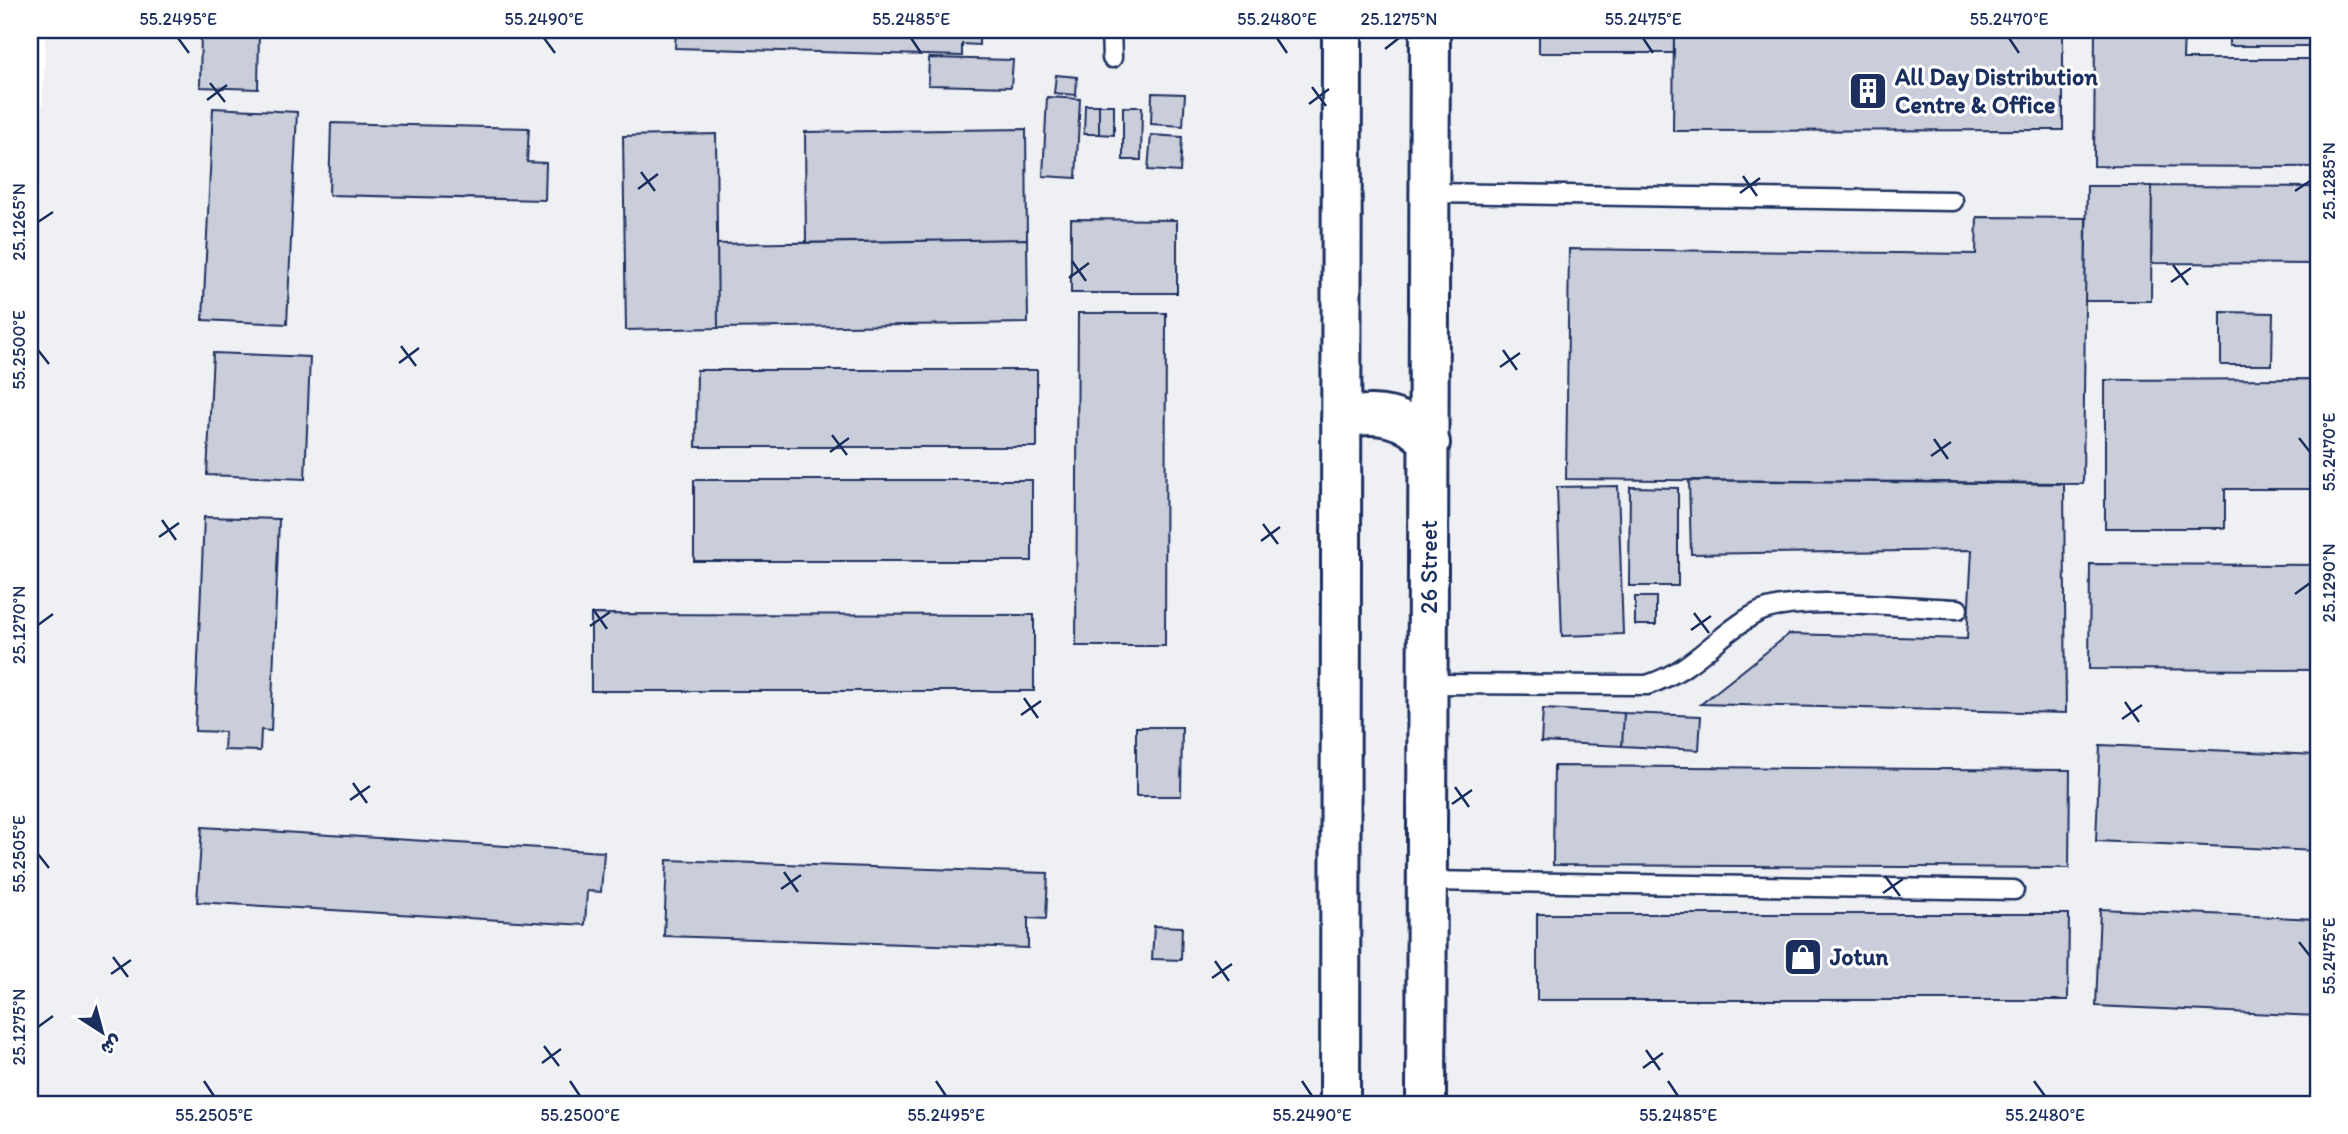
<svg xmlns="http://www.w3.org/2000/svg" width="2348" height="1134" viewBox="0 0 2348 1134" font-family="Itim,'Playpen Sans Arabic',sans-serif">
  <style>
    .built { fill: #eff0f4 }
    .building { fill: #caceda; stroke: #1b2f5e; stroke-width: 2 }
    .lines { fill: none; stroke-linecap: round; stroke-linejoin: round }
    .service-casing { stroke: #1b2f5e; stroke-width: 23 }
    .tertiary-casing { stroke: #1b2f5e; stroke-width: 44 }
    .service { stroke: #fff; stroke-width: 18 }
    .tertiary { stroke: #fff; stroke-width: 38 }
    .ticks { fill: none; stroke: #1b2f5e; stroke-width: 2.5 }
    .labels { text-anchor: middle; stroke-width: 6; stroke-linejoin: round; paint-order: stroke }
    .poi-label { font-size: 24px; font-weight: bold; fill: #1b2f5e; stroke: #fff; text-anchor: start }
    .street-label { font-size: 24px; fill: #1b2f5e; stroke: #fff }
    .neatline { fill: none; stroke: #1b2f5e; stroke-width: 2.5 }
    .ticks-label { font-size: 18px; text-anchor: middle; fill: #1b2f5e }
  </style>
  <rect width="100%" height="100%" fill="#fff"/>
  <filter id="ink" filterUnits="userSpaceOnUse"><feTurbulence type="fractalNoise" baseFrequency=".0143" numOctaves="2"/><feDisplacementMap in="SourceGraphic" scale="14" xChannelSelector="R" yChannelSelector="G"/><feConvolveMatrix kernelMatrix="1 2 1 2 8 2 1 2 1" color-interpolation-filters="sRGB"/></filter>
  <g filter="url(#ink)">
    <path class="built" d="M46,30H2318V1104H30V354Z"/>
    <path class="building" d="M201,30H259L258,89L200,87Z
      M676,30H979V45L962,44V56L675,48Z
      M1539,30H1674V53H1539Z
      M1674,30H2063V130L1673,131Z
      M2095,30H2184L2183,59H2318V167L2094,166Z
      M2229,30H2318V46H2229Z
      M929,58L1013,60L1011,87L928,85Z
      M1056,75L1077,77L1076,95L1054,93Z
      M1152,93L1185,94L1183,126L1151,124Z
      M1047,97L1080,99L1076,178L1043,176Z
      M1085,105H1099V134H1084Z
      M1099,105H1114V135L1099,134Z
      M1123,107H1142L1141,160H1123Z
      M213,108L297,112L287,324L203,320Z
      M331,123L529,128L527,162L546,163L545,200L329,195Z
      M1026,129L1027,239L806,243L805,132Z
      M716,134L718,328L626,330L623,136Z
      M1151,135L1182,137L1180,172L1148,170Z
      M2087,186H2152L2151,301H2085Z
      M2152,186L2318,187V264L2151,263Z
      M1977,217L2086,218L2083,484L1566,479L1569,249L1976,254Z
      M1071,219L1177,220V293H1071Z
      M1027,239L1028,323L718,328L717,244Z
      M2221,312L2273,313L2272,365H2221Z
      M1078,313H1166L1165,646H1076Z
      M213,353L310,357L305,479L207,475Z
      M697,370H1037V447H696Z
      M2318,379V489H2225V528H2105V380Z
      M694,480H1032V561H694Z
      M1689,480L2064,483L2066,713L1701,704L1789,634L1967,639L1972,550L1691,554Z
      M1618,486L1623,634L1562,636L1557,487Z
      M1630,487L1678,488V586H1629Z
      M204,517L279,519L271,731L261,730L260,751L224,750L225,732L195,731Z
      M2090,564L2318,565V670L2089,669Z
      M1635,597H1656V625H1635Z
      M591,614L1034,615V691H591Z
      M1543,709L1624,713L1622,746L1541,742Z
      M1624,713L1701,716L1699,750L1622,746Z
      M1136,727H1182L1181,796H1136Z
      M2100,745L2318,755V851L2096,841Z
      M1554,766L2070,770L2069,868L1553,865Z
      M202,827L604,852L601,892L587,891L585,925L197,902Z
      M667,860L1048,873L1046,919L1028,918V948L664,936Z
      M2100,909L2318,919V1016L2096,1006Z
      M1537,914H2069L2068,1000H1537Z
      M1154,926L1182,927L1181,960L1152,959Z"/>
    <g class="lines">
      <g class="service-casing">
        <path id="service" d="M1111,30L1112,58
          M1430,193L1953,201
          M1428,684L1647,685C1696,669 1714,637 1755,614C1792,593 1911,608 1958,609
          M1428,881L2014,890"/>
      </g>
      <g class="tertiary-casing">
        <path id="tertiary" d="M1341,420C1376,409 1406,416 1430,443
          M1340,1104L1342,30
          M1426,1104L1430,30"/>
      </g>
      <use href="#service" class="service"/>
      <use href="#tertiary" class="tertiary"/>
    </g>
  </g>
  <path class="ticks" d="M178,38L189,53M544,38L555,53M911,38L921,53M1277,38L1287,53M1643,38L1653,53M2009,38L2019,53M1385,49L1399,38M210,83L225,102M1312,87L1326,106M207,100L227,85M1309,104L1329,89M641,172L655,191M1743,176L1757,196M638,189L658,174M2295,191L2310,181M1740,193L1760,178M38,222L53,212M1072,261L1086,281M2173,265L2188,285M1069,278L1089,263M2171,282L2191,268M401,346L416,366M38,350L49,364M1503,350L1517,370M399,363L419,348M1500,367L1520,353M832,435L847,455M2299,438L2310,452M1934,439L1948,459M830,452L849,438M1931,456L1951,442M162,520L176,540M1263,524L1278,544M159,537L179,523M1261,541L1280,527M2295,594L2310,583M593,609L607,629M1694,613L1709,633M38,625L53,614M590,626L610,612M1691,630L1711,616M1024,698L1038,718M2125,702L2139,722M1021,715L1041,701M2122,719L2142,705M353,783L367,803M1455,787L1469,807M350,800L370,786M1452,804L1472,790M38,854L49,868M784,872L798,892M1885,876L1900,896M781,889L801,875M1883,893L1903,879M2299,942L2310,956M113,957L128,977M1215,961L1229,981M111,974L131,960M1212,978L1232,964M38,1027L53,1016M544,1046L559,1066M1646,1050L1660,1070M542,1063L561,1049M1643,1068L1663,1053M204,1081L214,1096M570,1081L580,1096M936,1081L946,1096M1302,1081L1312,1096M1668,1081L1678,1096M2034,1081L2045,1096"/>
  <defs>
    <g id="building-square" transform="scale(2.0125)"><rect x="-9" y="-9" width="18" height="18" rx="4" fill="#1b2f5e" stroke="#fff"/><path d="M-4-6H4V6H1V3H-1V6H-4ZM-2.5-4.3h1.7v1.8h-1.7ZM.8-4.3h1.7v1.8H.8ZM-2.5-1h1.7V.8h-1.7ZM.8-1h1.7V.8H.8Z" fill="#fff"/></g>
    <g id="shop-square" transform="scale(2.0125)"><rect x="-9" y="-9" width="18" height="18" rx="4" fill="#1b2f5e" stroke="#fff"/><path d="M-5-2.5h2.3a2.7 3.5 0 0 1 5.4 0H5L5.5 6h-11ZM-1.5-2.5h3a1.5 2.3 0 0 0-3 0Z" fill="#fff"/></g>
  </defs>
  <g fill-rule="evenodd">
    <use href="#building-square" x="1868" y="91"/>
    <use href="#shop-square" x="1803" y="957"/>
  </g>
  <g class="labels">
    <g class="poi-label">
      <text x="1895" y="85">All Day Distribution<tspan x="1895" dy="28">Centre &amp; Office</tspan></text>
      <text x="1830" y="965">Jotun</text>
    </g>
    <g class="street-label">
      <text transform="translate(1429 567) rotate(-90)" y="8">26 Street</text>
    </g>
  </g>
  <rect width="2348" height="1134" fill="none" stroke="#fff" stroke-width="77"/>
  <g transform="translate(102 1032) rotate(144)" stroke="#ffffff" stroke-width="5" paint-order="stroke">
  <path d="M0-5L12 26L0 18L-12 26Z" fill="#1b2f5e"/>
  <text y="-10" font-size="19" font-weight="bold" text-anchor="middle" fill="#1b2f5e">ش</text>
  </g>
  <rect x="38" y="38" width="2272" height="1058" class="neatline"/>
  <g class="ticks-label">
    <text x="178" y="25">55.2495°E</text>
    <text x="544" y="25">55.2490°E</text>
    <text x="911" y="25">55.2485°E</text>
    <text x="1277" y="25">55.2480°E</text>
    <text x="1399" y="25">25.1275°N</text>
    <text x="1643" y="25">55.2475°E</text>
    <text x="2009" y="25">55.2470°E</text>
    <text transform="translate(2329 181) rotate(-90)" y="6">25.1285°N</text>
    <text transform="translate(19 222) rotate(-90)" y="6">25.1265°N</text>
    <text transform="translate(19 350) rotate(-90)" y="6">55.2500°E</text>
    <text transform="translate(2329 452) rotate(-90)" y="6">55.2470°E</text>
    <text transform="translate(2329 583) rotate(-90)" y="6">25.1290°N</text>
    <text transform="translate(19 625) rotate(-90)" y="6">25.1270°N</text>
    <text transform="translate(19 854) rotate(-90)" y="6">55.2505°E</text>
    <text transform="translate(2329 956) rotate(-90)" y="6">55.2475°E</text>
    <text transform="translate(19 1027) rotate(-90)" y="6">25.1275°N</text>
    <text x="214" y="1121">55.2505°E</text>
    <text x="580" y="1121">55.2500°E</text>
    <text x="946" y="1121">55.2495°E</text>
    <text x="1312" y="1121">55.2490°E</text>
    <text x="1678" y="1121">55.2485°E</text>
    <text x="2045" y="1121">55.2480°E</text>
  </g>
</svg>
